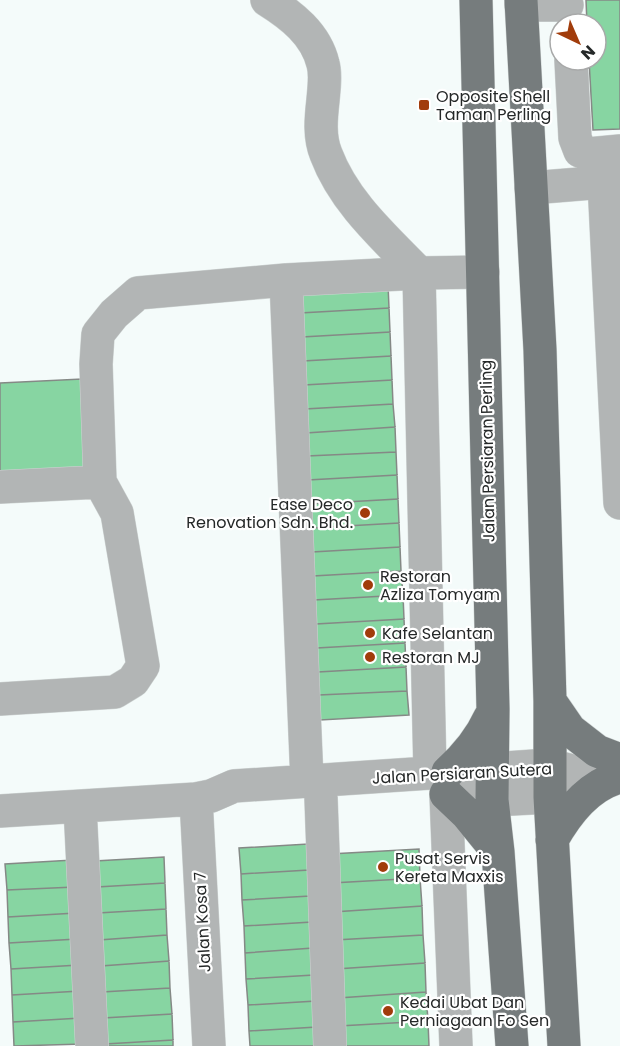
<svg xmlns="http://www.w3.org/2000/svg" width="620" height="1046" viewBox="0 0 620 1046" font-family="Poppins,sans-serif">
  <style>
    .building { fill: #87d5a2; stroke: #858986; stroke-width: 1.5 }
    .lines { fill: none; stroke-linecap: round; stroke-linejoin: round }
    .minor-casing { stroke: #cfd5d4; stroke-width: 34 }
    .major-casing { stroke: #cfd5d4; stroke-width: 34 }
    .minor { stroke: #b2b5b5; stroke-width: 33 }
    .major { stroke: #767c7d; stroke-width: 33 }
    .poi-dot { fill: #a13c0b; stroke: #fff; stroke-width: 2 }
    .labels { text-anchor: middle; stroke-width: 4.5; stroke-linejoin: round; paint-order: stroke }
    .poi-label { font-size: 16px; fill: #252828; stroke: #fff; text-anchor: start }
    .street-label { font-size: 16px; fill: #252828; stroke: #fff }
  </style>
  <rect width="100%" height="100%" fill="#f4fbfa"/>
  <path class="building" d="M586,0H620V129L593,130L589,60H596V24H587Z
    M388,284L389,308L300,313L299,289Z
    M389,308L390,332L302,337L300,313Z
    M390,332L391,356L303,361L302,337Z
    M391,356L392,380L304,385L303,361Z
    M82,379L87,474L0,479V383Z
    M392,380L393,404L305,409L304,385Z
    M393,404L395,427L306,433L305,409Z
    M395,427L396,452L307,456L306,433Z
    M396,452L397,475L308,480L307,456Z
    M397,475L398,499L310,504L308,480Z
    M398,499L399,523L311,528L310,504Z
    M399,523L400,547L312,552L311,528Z
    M400,547L401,571L313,576L312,552Z
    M401,571L403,595L314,600L313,576Z
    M403,595L404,619L316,624L314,600Z
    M404,619L405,643L317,648L316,624Z
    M405,643L406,667L318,672L317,648Z
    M406,667L407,691L319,695L318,672Z
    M407,691L409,715L320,720L319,695Z
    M308,844L309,870L241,874L239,848Z
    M419,849L420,878L332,883L330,854Z
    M164,857L165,883L97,887L95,861Z
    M73,860L75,887L7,890L5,864Z
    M309,870L310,896L242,900L241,874Z
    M420,878L422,906L333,912L332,883Z
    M165,883L166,909L98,913L97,887Z
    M75,887L76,913L8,917L7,890Z
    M310,896L312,922L244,926L242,900Z
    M422,906L423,935L335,940L333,912Z
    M166,909L167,935L99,940L98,913Z
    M76,913L77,939L9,943L8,917Z
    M312,922L313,948L245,953L244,926Z
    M167,935L169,961L101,966L99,940Z
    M423,935L425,963L336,969L335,940Z
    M77,939L79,965L11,969L9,943Z
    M313,948L314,975L246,979L245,953Z
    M169,961L170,988L102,992L101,966Z
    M425,963L426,992L338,998L336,969Z
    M79,965L80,991L12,995L11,969Z
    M314,975L316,1001L248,1005L246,979Z
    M170,988L172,1014L103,1018L102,992Z
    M80,991L81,1018L13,1022L12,995Z
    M426,992L428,1021L339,1026L338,998Z
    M316,1001L317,1027L249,1031L248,1005Z
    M172,1014L173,1040L105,1044L103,1018Z
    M81,1018L83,1044L14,1046L13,1022Z
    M428,1021L429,1046H340L339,1026Z
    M317,1027L318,1046H250L249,1031Z
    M173,1040V1046H105V1044Z"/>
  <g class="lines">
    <g class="minor-casing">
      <path id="minor" d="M267,0C291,15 316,34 323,64C326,74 324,89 323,100C321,118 319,137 326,154C344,202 384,237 419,273
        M521,5H567
        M571,60L575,138L580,151L588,154L620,151
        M604,182L620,503
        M531,188L604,182L620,169
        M286,280L307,781
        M0,487L100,482
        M0,699L115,692L133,681L143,666L117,513L100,482L96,364L98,334L114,314L138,293L286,280L419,273
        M430,773L419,273L483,272
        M446,794L456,1046
        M464,796L492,800L550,797L574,780
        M321,798L330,1046
        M196,799L209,1046
        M80,807L92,1046
        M0,811L196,799L211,796L234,786L549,765L584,774L620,771"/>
    </g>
    <g class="major-casing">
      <path id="major" d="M476,0L493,709L492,800L498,852L512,1046
        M521,0L540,350L550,701V797L564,1046
        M550,701L570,730L597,751L620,760
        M448,772C467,755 480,739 490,717
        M446,794L467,814L498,852
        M552,840C567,813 588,785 620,777"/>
    </g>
    <use href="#minor" class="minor"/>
    <use href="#major" class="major"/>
  </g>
  <g class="poi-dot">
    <rect x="418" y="99" width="12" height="12" rx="3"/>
    <circle cx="365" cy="513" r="6"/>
    <circle cx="368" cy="585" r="6"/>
    <circle cx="370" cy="633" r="6"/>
    <circle cx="370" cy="657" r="6"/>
    <circle cx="383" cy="867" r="6"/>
    <circle cx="388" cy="1011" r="6"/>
  </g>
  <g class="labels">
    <g class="poi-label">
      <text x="436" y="102">Opposite Shell<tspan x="436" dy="18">Taman Perling</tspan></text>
      <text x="353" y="510" text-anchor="end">Ease Deco<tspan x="353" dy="18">Renovation Sdn. Bhd.</tspan></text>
      <text x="380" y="582">Restoran<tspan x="380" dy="18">Azliza Tomyam</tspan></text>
      <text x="382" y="639">Kafe Selantan</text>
      <text x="382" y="663">Restoran MJ</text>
      <text x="395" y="864">Pusat Servis<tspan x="395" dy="18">Kereta Maxxis</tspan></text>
      <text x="400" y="1008">Kedai Ubat Dan<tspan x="400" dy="18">Perniagaan Fo Sen</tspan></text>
    </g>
    <g class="street-label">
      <text transform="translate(487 451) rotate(-91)" y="6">Jalan Persiaran Perling</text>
      <text transform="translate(462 773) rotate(-3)" y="6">Jalan Persiaran Sutera</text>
      <text transform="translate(202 922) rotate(-93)" y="6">Jalan Kosa 7</text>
    </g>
  </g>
  <g transform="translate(578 42) rotate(136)"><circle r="28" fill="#ffffff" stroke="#a8a9a9" stroke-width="1.5"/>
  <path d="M0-4.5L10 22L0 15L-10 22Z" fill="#a13c0b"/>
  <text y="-9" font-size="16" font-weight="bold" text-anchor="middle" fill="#252828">N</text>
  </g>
</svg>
